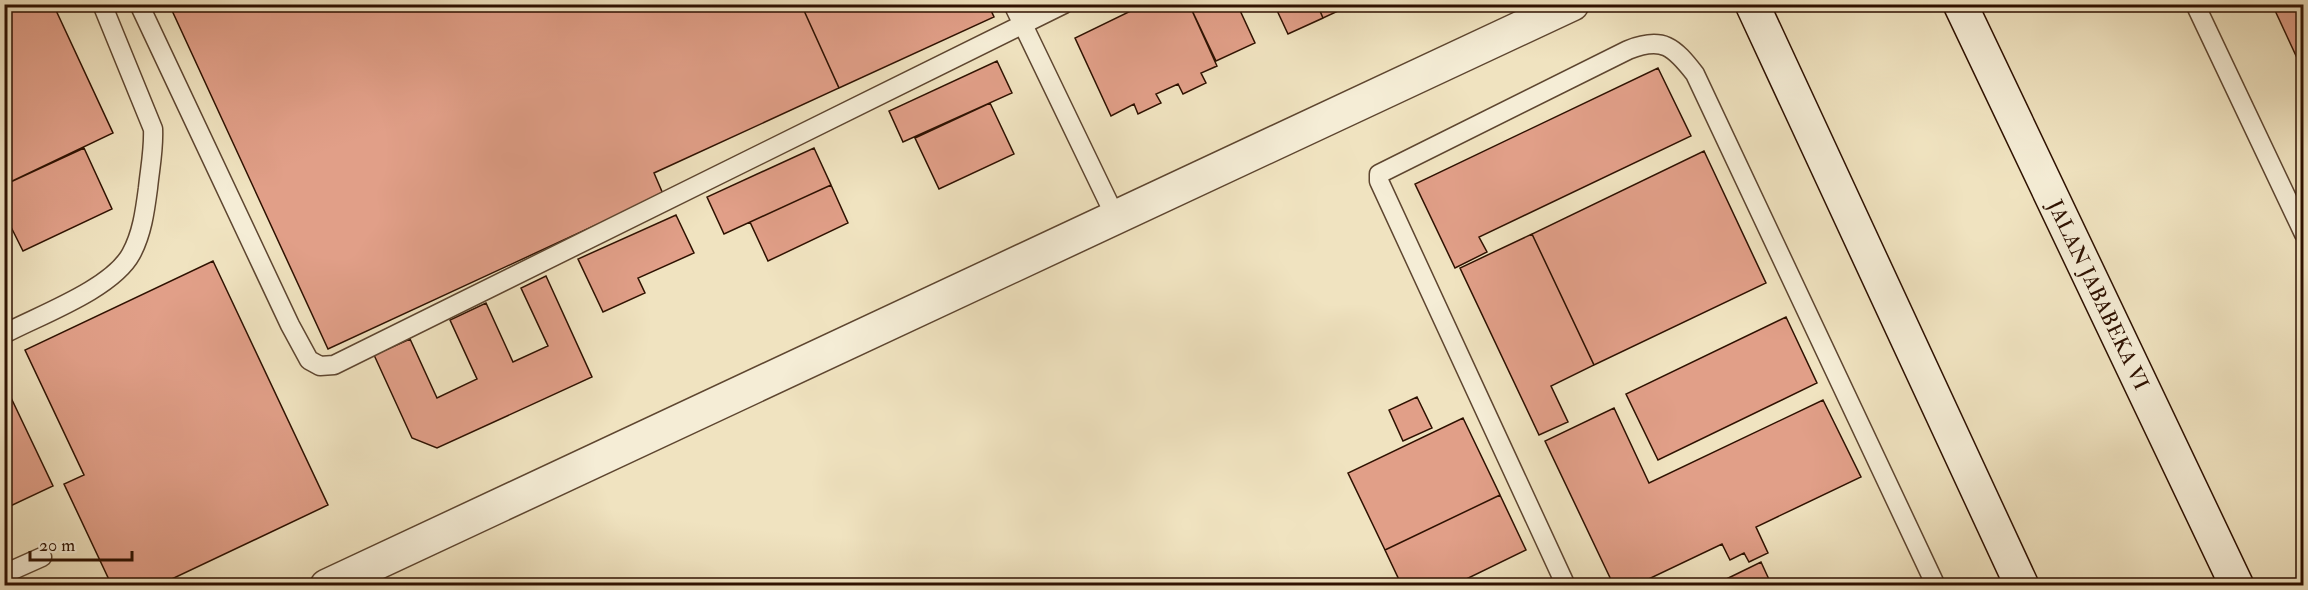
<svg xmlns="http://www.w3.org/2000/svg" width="2308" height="590" viewBox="0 0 2308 590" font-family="'IM FELL Double Pica',serif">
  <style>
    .building { fill: #e19f88; stroke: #2e1100; stroke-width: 1.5 }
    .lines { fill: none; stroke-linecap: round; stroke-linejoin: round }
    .lane-casing { stroke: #5e4630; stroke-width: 21 }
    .street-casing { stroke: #5e4630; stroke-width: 36 }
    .secondary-casing { stroke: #2e1100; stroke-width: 36 }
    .lane { stroke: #f5edd6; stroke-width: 18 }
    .street { stroke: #f5edd6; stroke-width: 33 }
    .secondary { stroke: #f5edd6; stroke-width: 33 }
    .labels { text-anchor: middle; stroke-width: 4.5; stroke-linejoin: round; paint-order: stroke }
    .street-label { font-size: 21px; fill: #2e1100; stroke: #f5edd6 }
  </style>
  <rect width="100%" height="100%" fill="#f0e3c0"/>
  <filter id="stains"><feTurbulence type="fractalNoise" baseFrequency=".00333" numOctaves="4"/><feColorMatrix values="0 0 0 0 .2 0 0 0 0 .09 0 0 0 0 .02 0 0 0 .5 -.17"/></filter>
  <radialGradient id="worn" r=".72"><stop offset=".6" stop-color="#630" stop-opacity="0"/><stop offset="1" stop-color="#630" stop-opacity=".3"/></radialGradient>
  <path class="building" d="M4,4H53L113,133L4,185Z
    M169,4H801L839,88L654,173L663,194L328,349Z
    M801,4H988L994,17L839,88Z
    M1145,4H1189L1217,66L1201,73L1206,83L1183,94L1178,84L1156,94L1161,103L1138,114L1134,104L1111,116L1075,38Z
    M1189,4H1237L1255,43L1216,61Z
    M1274,4H1317L1323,18L1288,34Z
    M1317,4H1348L1349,6L1323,18Z
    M2272,4H2304V73Z
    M997,61L1012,93L903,142L889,111Z
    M1658,68L1691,136L1479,237L1487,252L1455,268L1415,184Z
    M990,103L1014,154L939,189L915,138Z
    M84,148L112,209L23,251L8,221L4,222V185Z
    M814,148L831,185L724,234L707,197Z
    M1704,151L1766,283L1594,365L1532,234Z
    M831,185L848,223L768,261L750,222Z
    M676,215L694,253L638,278L645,293L603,312L578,259Z
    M1532,234L1594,365L1551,386L1568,422L1539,435L1460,268Z
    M213,261L328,505L157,586H112L64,484L84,475L25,350Z
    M546,276L592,377L437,448L412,438L374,355L410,339L437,398L477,379L450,320L486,303L513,362L548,346L521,288Z
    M1786,317L1817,383L1658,460L1626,394Z
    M4,383L53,486L4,509Z
    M1417,397L1432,428L1403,441L1389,410Z
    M1823,400L1861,477L1756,527L1768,553L1749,562L1744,553L1730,560L1722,544L1634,586H1614L1545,441L1614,408L1649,483Z
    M1463,418L1500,495L1385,550L1348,473Z
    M1500,495L1526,550L1452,586H1402L1385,550Z
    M1761,562L1772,586H1712Z"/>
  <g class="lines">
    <g class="lane-casing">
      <path id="lane" d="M139,4L290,325L309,360L320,366L334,365L1064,4
        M1013,4L1116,218
        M2195,4L2304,234
        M4,334C40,315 112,289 131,254C142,234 145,211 148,188C150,168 154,149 153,129L102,4
        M4,574L42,557
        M1566,586L1379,181V174L1628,50C1663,36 1674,47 1695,74L1936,586"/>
    </g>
    <g class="street-casing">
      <path id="street" d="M327,586L1572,4"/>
    </g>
    <g class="secondary-casing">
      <g id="secondary">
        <path d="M1752,4L2022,586"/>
        <path id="s1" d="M1960,4L2237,586"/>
      </g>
    </g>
    <use href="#lane" class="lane"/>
    <use href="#street" class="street"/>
    <use href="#secondary" class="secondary"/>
  </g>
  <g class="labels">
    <g class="street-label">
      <text dy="7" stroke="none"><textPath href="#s1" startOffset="322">JALAN JABABEKA VI</textPath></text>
    </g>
  </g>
  <rect width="2308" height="590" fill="none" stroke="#f0e3c0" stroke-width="24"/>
  <rect x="6" y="6" width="2296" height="578" fill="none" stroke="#2e1100" stroke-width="3"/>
  <rect x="12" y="12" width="2284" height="566" fill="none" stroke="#2e1100" stroke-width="1.5"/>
  <path d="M30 551v9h102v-9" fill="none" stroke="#2e1100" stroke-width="3"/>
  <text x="39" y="551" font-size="18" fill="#2e1100" stroke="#f5edd6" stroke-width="4.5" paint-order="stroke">20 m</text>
  <rect width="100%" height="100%" filter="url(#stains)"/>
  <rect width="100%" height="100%" fill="url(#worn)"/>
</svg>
